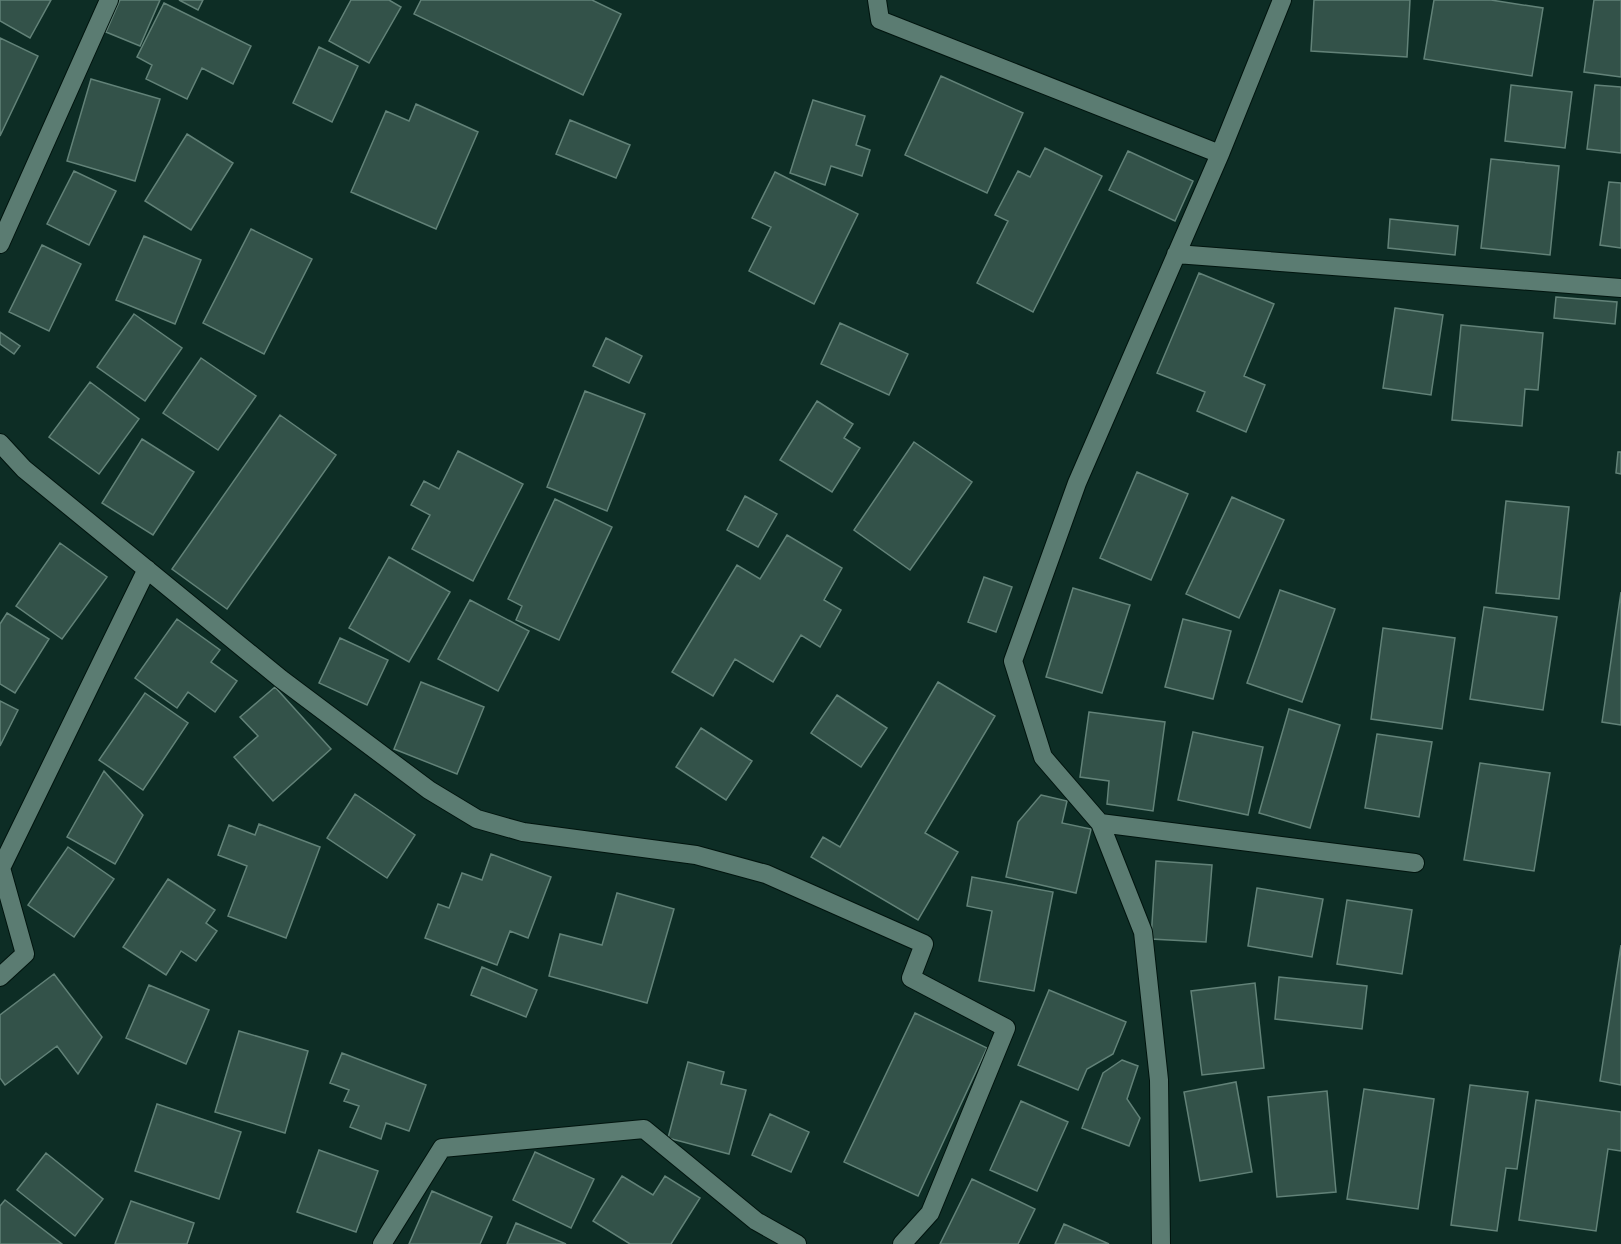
<svg xmlns="http://www.w3.org/2000/svg" width="1621" height="1244" viewBox="0 0 1621 1244" font-family="'Titillium Web',sans-serif">
  <style>
    .building { fill: #335249; stroke: #628278; stroke-width: 1.5 }
    .lines { fill: none; stroke-linecap: round; stroke-linejoin: round }
    .lane-casing { stroke: #00140e; stroke-width: 20 }
    .street-casing { stroke: #00140e; stroke-width: 20 }
    .lane { stroke: #5b7c72; stroke-width: 18 }
    .street { stroke: #5b7c72; stroke-width: 18 }
  </style>
  <rect width="100%" height="100%" fill="#0d2d25"/>
  <path class="building" d="M0,0H51L30,38L0,21Z
    M120,0H160L140,46L106,32Z
    M179,0H203L198,10Z
    M351,0H389L401,7L369,63L329,41Z
    M421,0H592L621,14L583,95L414,14Z
    M1314,0H1410L1407,57L1311,51Z
    M1434,0H1491L1543,8L1532,76L1424,59Z
    M1594,0H1621V77L1584,72Z
    M164,3L251,46L233,84L202,68L187,99L146,79L152,65L137,57Z
    M0,38L38,56L0,136Z
    M319,47L358,66L332,122L293,103Z
    M941,76L1023,113L987,193L905,155Z
    M91,79L160,99L135,181L67,161Z
    M1511,85L1572,92L1565,148L1505,141Z
    M1595,85L1621,87V153L1587,149Z
    M813,100L865,116L856,145L870,150L862,176L831,166L825,185L790,173Z
    M416,104L478,132L436,229L351,192L386,111L409,121Z
    M570,120L630,145L616,178L556,154Z
    M187,134L233,163L191,230L145,201Z
    M1045,148L1102,176L1033,312L977,283L1008,221L995,215L1018,171L1030,177Z
    M1128,151L1193,181L1175,221L1109,190Z
    M1491,159L1559,166L1550,255L1481,248Z
    M74,171L116,191L89,245L47,224Z
    M775,172L858,214L814,304L749,271L771,227L752,218Z
    M1609,182L1621,183V248L1600,245Z
    M1390,219L1458,226L1455,255L1388,248Z
    M251,229L312,259L264,354L203,323Z
    M144,236L201,260L175,324L116,300Z
    M42,245L81,264L49,331L9,312Z
    M1199,273L1274,304L1244,376L1265,385L1246,432L1197,411L1205,392L1157,373Z
    M1556,297L1617,302L1615,324L1554,318Z
    M1395,308L1443,315L1431,395L1383,388Z
    M134,314L182,348L145,401L97,367Z
    M840,323L908,354L889,395L821,364Z
    M1461,325L1543,333L1538,390L1525,389L1522,426L1452,420Z
    M0,332L20,346L14,354L0,344Z
    M606,338L642,356L629,383L593,366Z
    M201,358L256,396L218,450L163,413Z
    M90,382L139,419L99,474L49,437Z
    M585,391L645,414L607,511L547,487Z
    M817,401L853,424L844,438L860,448L832,492L780,460Z
    M280,415L336,455L227,609L172,569Z
    M142,439L194,472L153,535L102,503Z
    M914,442L972,482L910,570L854,530Z
    M458,451L523,484L473,581L412,549L430,515L411,505L424,481L439,489Z
    M1618,452H1621V474L1616,473Z
    M1137,472L1188,494L1151,580L1100,558Z
    M745,496L777,514L758,547L727,530Z
    M1232,497L1284,520L1239,618L1186,594Z
    M555,499L612,527L559,640L516,620L522,606L508,599Z
    M1506,501L1569,507L1559,599L1496,593Z
    M787,535L842,568L824,600L841,610L820,647L801,635L773,682L735,659L713,696L672,672L737,565L760,579Z
    M60,543L107,577L62,639L16,606Z
    M389,557L450,592L409,662L349,628Z
    M984,577L1012,587L996,632L968,622Z
    M1073,588L1130,605L1102,693L1046,677Z
    M1280,590L1335,609L1302,702L1247,683Z
    M1621,592V725L1602,722Z
    M470,600L529,631L498,691L438,659Z
    M1484,607L1557,617L1543,710L1470,699Z
    M7,613L49,639L15,693L0,684V624Z
    M177,619L220,650L211,662L237,681L215,712L188,692L177,708L135,678Z
    M1183,619L1231,631L1213,699L1165,687Z
    M1383,628L1455,638L1442,729L1371,719Z
    M340,638L388,660L367,705L319,683Z
    M421,682L484,707L457,774L394,749Z
    M938,682L995,716L925,833L958,852L918,920L811,857L823,837L840,847Z
    M275,687L331,749L273,801L234,757L258,736L240,717Z
    M145,693L188,723L143,790L99,760Z
    M837,695L887,728L861,767L811,733Z
    M0,701L18,710L0,746Z
    M1289,709L1340,725L1310,828L1259,813Z
    M1089,712L1165,722L1153,811L1107,804L1109,781L1080,777Z
    M701,728L752,761L726,800L676,767Z
    M1193,732L1263,747L1248,815L1178,800Z
    M1377,734L1432,742L1419,817L1365,808Z
    M1480,763L1550,773L1534,871L1464,860Z
    M104,771L143,815L115,864L67,837Z
    M355,794L415,835L387,878L327,838Z
    M1041,795L1067,801L1062,823L1091,829L1076,893L1006,877L1018,822Z
    M259,824L320,847L286,938L228,916L247,866L218,855L229,825L255,835Z
    M68,847L114,879L74,937L28,905Z
    M491,854L551,877L528,938L510,931L497,965L425,938L438,904L449,908L462,873L482,880Z
    M1156,861L1212,865L1206,942L1151,939Z
    M972,877L1053,892L1034,991L979,981L992,911L967,906Z
    M168,879L215,910L206,923L217,931L196,961L181,951L166,975L123,947Z
    M1257,888L1323,899L1312,957L1248,946Z
    M617,893L674,909L647,1003L549,976L560,934L602,945Z
    M1347,900L1412,910L1402,974L1337,964Z
    M1621,945V1085L1600,1081Z
    M482,967L537,990L526,1017L471,995Z
    M54,974L102,1037L78,1074L57,1046L5,1085L0,1078V1015Z
    M1279,977L1367,986L1362,1029L1275,1019Z
    M1255,983L1264,1068L1202,1075L1191,991Z
    M149,985L209,1010L186,1064L126,1038Z
    M1049,990L1126,1022L1113,1054L1087,1069L1078,1090L1018,1065Z
    M915,1013L987,1048L918,1196L844,1162Z
    M239,1031L308,1051L285,1133L215,1112Z
    M342,1053L426,1085L409,1131L386,1123L381,1139L350,1127L359,1106L344,1101L349,1090L330,1083Z
    M1122,1060L1138,1066L1127,1099L1140,1118L1129,1146L1082,1128L1103,1073Z
    M688,1062L724,1072L721,1084L746,1090L729,1154L668,1138Z
    M1236,1082L1252,1172L1200,1181L1184,1092Z
    M1470,1085L1528,1092L1517,1169L1506,1168L1497,1231L1451,1225Z
    M1364,1089L1434,1099L1418,1209L1347,1199Z
    M1327,1091L1336,1192L1277,1197L1268,1097Z
    M1536,1100L1621,1112V1151L1608,1149L1596,1231L1519,1220Z
    M1021,1101L1068,1122L1037,1191L990,1170Z
    M157,1104L241,1132L219,1199L135,1171Z
    M770,1114L809,1132L791,1172L752,1155Z
    M319,1150L378,1171L356,1232L297,1212Z
    M535,1152L594,1179L571,1228L513,1200Z
    M46,1153L103,1199L75,1236L17,1190Z
    M622,1176L653,1195L665,1176L700,1198L671,1244H630L593,1221Z
    M972,1179L1035,1209L1018,1244H940Z
    M432,1191L492,1217L480,1244H409Z
    M5,1200L62,1244H0V1206Z
    M131,1201L194,1223L187,1244H115Z
    M516,1223L566,1244H507Z
    M1064,1224L1109,1244H1055Z"/>
  <g class="lines">
    <g class="lane-casing">
      <path id="lane" d="M0,244L109,0"/>
    </g>
    <g class="street-casing">
      <path id="street" d="M877,0L880,20L1220,154
        M1176,254L1621,288
        M0,443L24,469L281,679L429,790L477,819L523,832L696,855L766,874L924,944L911,978L1006,1028L930,1213L902,1244
        M1100,823L1415,863
        M0,977L25,954L1,868L147,569
        M382,1244L442,1148L644,1129L756,1221L797,1244
        M1161,1244L1159,1080L1143,932L1100,823L1043,757L1013,661L1077,483L1220,154L1282,0"/>
    </g>
    <use href="#lane" class="lane"/>
    <use href="#street" class="street"/>
  </g>
</svg>
